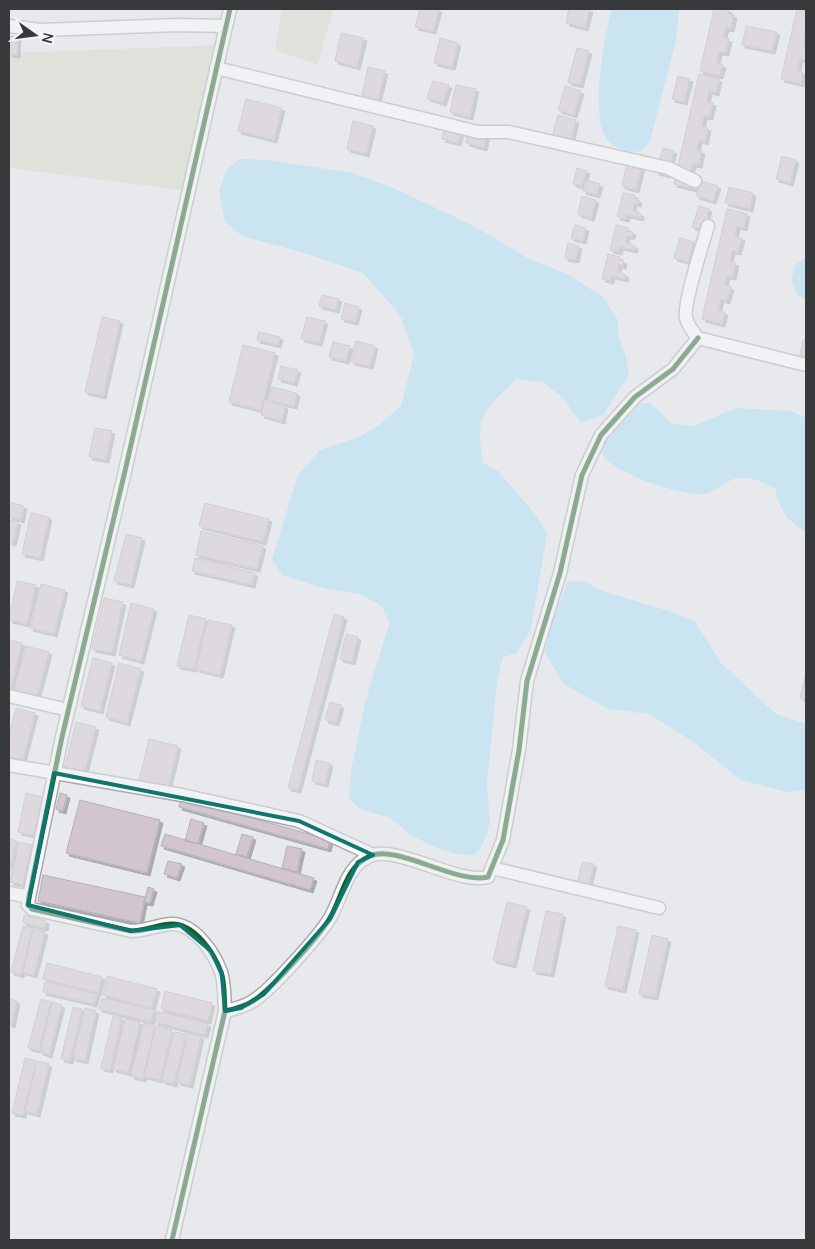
<svg xmlns="http://www.w3.org/2000/svg" width="815" height="1249" viewBox="0 0 815 1249" font-family="Manrope,sans-serif">
  <style>
    .green { fill: #d6dac4 }
    .water { fill: #a6e0f5 }
    .building { fill: #d2c5cd; stroke: #b3b2b4; filter: url(#shadow) }
    .lines { fill: none; stroke-linecap: round; stroke-linejoin: round }
    .minor-casing { stroke: #a9aaad; stroke-width: 15 }
    .minor { stroke: #fcfcfc; stroke-width: 12 }
    .cycleway-casing { stroke: #f4f5fb; stroke-width: 8 }
    .cycleway { stroke: #1b5e20; stroke-width: 5 }
    .marked { fill: none; stroke: #0f766e; stroke-width: 4; stroke-linejoin: round }
  </style>
  <defs>
    <filter id="shadow"><feDropShadow dx="3" dy="3" stdDeviation="0" flood-color="#0004"/></filter>
  </defs>
  <rect width="100%" height="100%" fill="#e8e9ed"/>
  <path class="green" d="M282,9H333L318,65L275,50Z
    M221,45L189,191L9,168V53Z"/>
  <path class="water" d="M611,9H679L676,40L650,142L639,152C629,151 617,150 610,143C587,122 605,37 611,9Z
    M239,159L270,160L352,173L389,186L474,226L526,257L569,275L603,297L618,320V335L626,357L629,375L603,415L581,423L562,397L542,382L517,379C483,410 475,416 483,463L498,471L536,515L547,534L531,629L517,653L503,657L497,683L487,784L490,823L483,844L475,855L457,854L439,849L412,836L390,818L360,809L349,799L351,771L365,702L389,624L382,606L359,594L326,589L282,575L272,559L298,475L320,450L359,437L379,425L401,406L414,354L400,315L363,273L298,251L242,236L225,222L219,192L226,170Z
    M806,257V300L798,295L791,279L796,264Z
    M641,403H650L671,423L693,426L736,408L790,411L806,417V532C785,519 781,512 775,488C762,482 752,477 738,478C727,479 716,493 704,494C683,497 617,474 604,457C601,452 602,447 604,442Z
    M568,581H584L602,591L669,611L695,622L721,663L776,714L806,724V790L787,792L741,780L692,741L649,714L608,709L564,684L545,653L552,620Z"/>
  <path class="building" d="M420,9H439L433,31L415,27Z
    M569,9H590L585,28L566,23Z
    M714,9H729L728,14L734,15L731,29L726,28L723,38L729,39L726,53L719,52L717,63L723,65L720,76L700,71Z
    M797,9H806V36L804,45L806,46V60L800,59L797,71L803,72L801,84L781,79Z
    M746,26L777,32L772,51L742,45Z
    M341,33L364,38L357,67L335,61Z
    M9,36L18,37L17,55L9,54Z
    M440,38L458,43L452,67L434,63Z
    M577,48L589,51L580,85L568,82Z
    M368,67L385,71L378,100L362,96Z
    M699,74L719,79L716,93L709,91L707,101L713,103L710,117L704,116L702,126L708,128L705,142L699,140L697,150L702,151L699,165L693,164L690,176L697,177L694,189L674,184Z
    M678,76L690,79L684,102L672,99Z
    M433,81L449,85L443,103L427,98Z
    M456,85L476,89L470,117L450,112Z
    M565,86L581,91L574,115L558,110Z
    M246,99L282,108L274,140L238,131Z
    M558,115L576,120L571,141L552,137Z
    M353,121L373,126L366,154L347,149Z
    M446,121L463,125L458,143L442,139Z
    M470,125L488,130L484,148L466,143Z
    M663,148L674,151L667,175L656,172Z
    M782,156L796,160L790,183L776,179Z
    M627,163L642,166L636,190L622,186Z
    M577,168L587,171L582,186L573,184Z
    M586,180L600,184L597,195L583,191Z
    M701,181L718,186L713,201L696,196Z
    M729,187L753,193L750,209L725,203Z
    M623,193L635,195L634,199L639,200L638,204L634,203L633,210L641,214V218L627,215L626,219L617,217Z
    M582,196L596,200L591,218L578,214Z
    M699,206L709,209L703,230L692,227Z
    M727,209L747,214L744,228L737,226L735,236L742,238L738,252L732,251L730,261L736,263L733,277L727,276L725,285L731,287L727,301L721,299L718,311L725,312L722,324L702,319Z
    M575,225L586,228L583,241L571,238Z
    M616,225L628,228L627,231L633,232L632,236H627L626,242L635,246L634,250L620,247L619,252L610,250Z
    M680,238L694,242L688,262L674,258Z
    M568,243L579,246L576,260L565,258Z
    M608,254L620,257L619,260L624,261L623,266L619,265L618,271L626,275L625,279L612,276L611,281L602,279Z
    M322,295L339,299L336,310L319,306Z
    M345,303L359,307L355,322L341,319Z
    M102,317L120,321L103,396L85,392Z
    M307,317L325,321L319,343L301,339Z
    M259,332L280,337L278,345L257,340Z
    M803,340H806V357L800,355Z
    M356,341L375,346L370,366L351,362Z
    M333,342L350,346L346,361L329,357Z
    M243,345L275,353L261,410L229,402Z
    M281,366L298,370L294,383L278,379Z
    M272,387L297,393L294,406L268,400Z
    M264,401L285,406L282,421L261,415Z
    M95,428L112,431L106,460L89,457Z
    M9,502L24,506L21,520L9,517Z
    M205,503L269,519L263,542L199,526Z
    M31,513L49,517L40,558L22,554Z
    M9,520L18,522L13,543L9,542Z
    M201,531L263,546L257,569L196,555Z
    M126,534L142,538L131,585L114,581Z
    M195,558L255,573L252,585L192,571Z
    M17,581L36,585L27,624L9,620Z
    M41,584L65,590L54,634L30,628Z
    M104,598L123,602L112,653L92,649Z
    M131,603L154,609L141,661L119,655Z
    M334,614L344,617L298,790L288,788Z
    M189,615L206,619L194,669L177,666Z
    M208,620L232,625L220,675L196,669Z
    M346,634L358,637L352,662L340,659Z
    M9,640L22,643L10,692L9,691Z
    M26,646L49,652L36,700L13,694Z
    M93,658L112,663L100,711L81,706Z
    M119,663L141,669L127,723L106,717Z
    M806,672V700L800,698Z
    M330,702L341,705L336,723L325,720Z
    M16,708L35,713L23,760L9,757V736Z
    M76,722L96,727L83,778L63,774Z
    M149,739L178,746L166,796L137,789Z
    M316,760L330,763L325,784L312,781Z
    M26,793L43,797L34,835L18,832Z
    M60,793L67,795L63,811L56,809Z
    M181,798L330,840L328,849L179,807Z
    M80,800L160,820L147,873L66,853Z
    M191,819L204,823L198,844L185,841Z
    M165,834L314,878L310,890L161,846Z
    M242,834L253,837L247,857L236,854Z
    M9,839L17,841L9,875Z
    M19,842L32,845L23,885L10,882Z
    M287,846L302,849L297,872L282,868Z
    M168,861L182,864L177,878L164,874Z
    M582,862L594,864L589,884L578,882Z
    M43,875L145,897L140,923L38,901Z
    M148,887L154,889L150,903L144,902Z
    M507,902L527,907L513,965L493,960Z
    M546,911L563,914L551,974L533,971Z
    M24,915L46,921L45,928L23,923Z
    M23,926L33,928L21,975L11,972Z
    M618,926L636,930L623,990L605,986Z
    M33,929L45,932L34,975L23,972Z
    M652,935L668,939L655,997L639,994Z
    M47,963L102,977L98,993L43,979Z
    M107,976L157,989L152,1008L103,995Z
    M45,982L97,994L94,1004L43,992Z
    M165,991L212,1003L208,1021L161,1009Z
    M102,998L154,1010L151,1022L99,1009Z
    M9,999L17,1001L12,1025L9,1024Z
    M41,999L51,1002L39,1050L28,1048Z
    M52,1002L62,1005L49,1055L40,1052Z
    M73,1007L82,1009L70,1061L61,1059Z
    M85,1008L96,1011L85,1061L73,1058Z
    M157,1011L208,1024L205,1035L155,1022Z
    M113,1016L122,1018L110,1070L101,1068Z
    M125,1019L140,1022L128,1073L113,1069Z
    M144,1023L155,1026L143,1079L131,1076Z
    M156,1026L172,1030L160,1080L144,1076Z
    M174,1032L186,1034L174,1084L162,1081Z
    M188,1033L201,1036L190,1085L177,1082Z
    M25,1058L37,1061L23,1115L12,1113Z
    M37,1061L49,1064L37,1114L25,1111Z"/>
  <g class="lines">
    <g class="minor-casing">
      <path id="minor" d="M9,26L41,30L178,25L226,26
        M216,68L478,132H509L668,168L695,181
        M708,226C703,243 683,304 686,318C688,326 693,332 698,338L806,365
        M9,696L68,710
        M9,765L182,795L299,821L373,855
        M492,868L659,908
        M9,893L29,897
        M225,1011C235,1009 244,1007 253,1001C270,991 320,935 330,918C343,896 345,867 370,856C397,844 457,885 488,877L503,840L519,750L527,681L560,573L582,475L601,435L635,397L673,369L698,338
        M172,1240L225,1011C224,999 225,983 221,972C214,953 195,924 172,924C159,924 147,931 131,931L32,909L28,905L29,897L62,737L125,471L230,9"/>
    </g>
    <use href="#minor" class="minor"/>
    <g class="cycleway-casing">
      <path id="cycleway" d="M225,1011C235,1009 244,1007 253,1001C270,991 320,935 330,918C343,896 345,867 370,856C397,844 457,885 488,877L503,840L519,750L527,681L560,573L582,475L601,435L635,397L673,369L698,338
        M172,1240L225,1011C224,999 225,983 221,972C214,953 195,924 172,924C159,924 147,931 131,931L32,909L28,905L29,897L62,737L125,471L230,9"/>
    </g>
    <use href="#cycleway" class="cycleway"/>
  </g>
  <path d="M0 0H815V1249H0ZM54,773L299,821L373,855L358,862L330,919L264,994L241,1008L225,1011L222,974L211,951L180,925L131,931L28,905Z" fill="#e8e9ed" fill-opacity=".55" fill-rule="evenodd"/>
  <path class="marked" d="M54,773L299,821L373,855L358,862L330,919L264,994L241,1008L225,1011L222,974L211,951L180,925L131,931L28,905Z"/>
  <rect width="815" height="1249" fill="none" stroke="#38393b" stroke-width="20"/>
  <g transform="translate(35 35) rotate(104)" stroke="#f4f5fb" stroke-width="4" paint-order="stroke">
  <path d="M0-4L9 19L0 12L-9 19Z" fill="#38393b"/>
  <text y="-8" font-size="14" font-weight="bold" text-anchor="middle" fill="#38393b">N</text>
  </g>
</svg>
